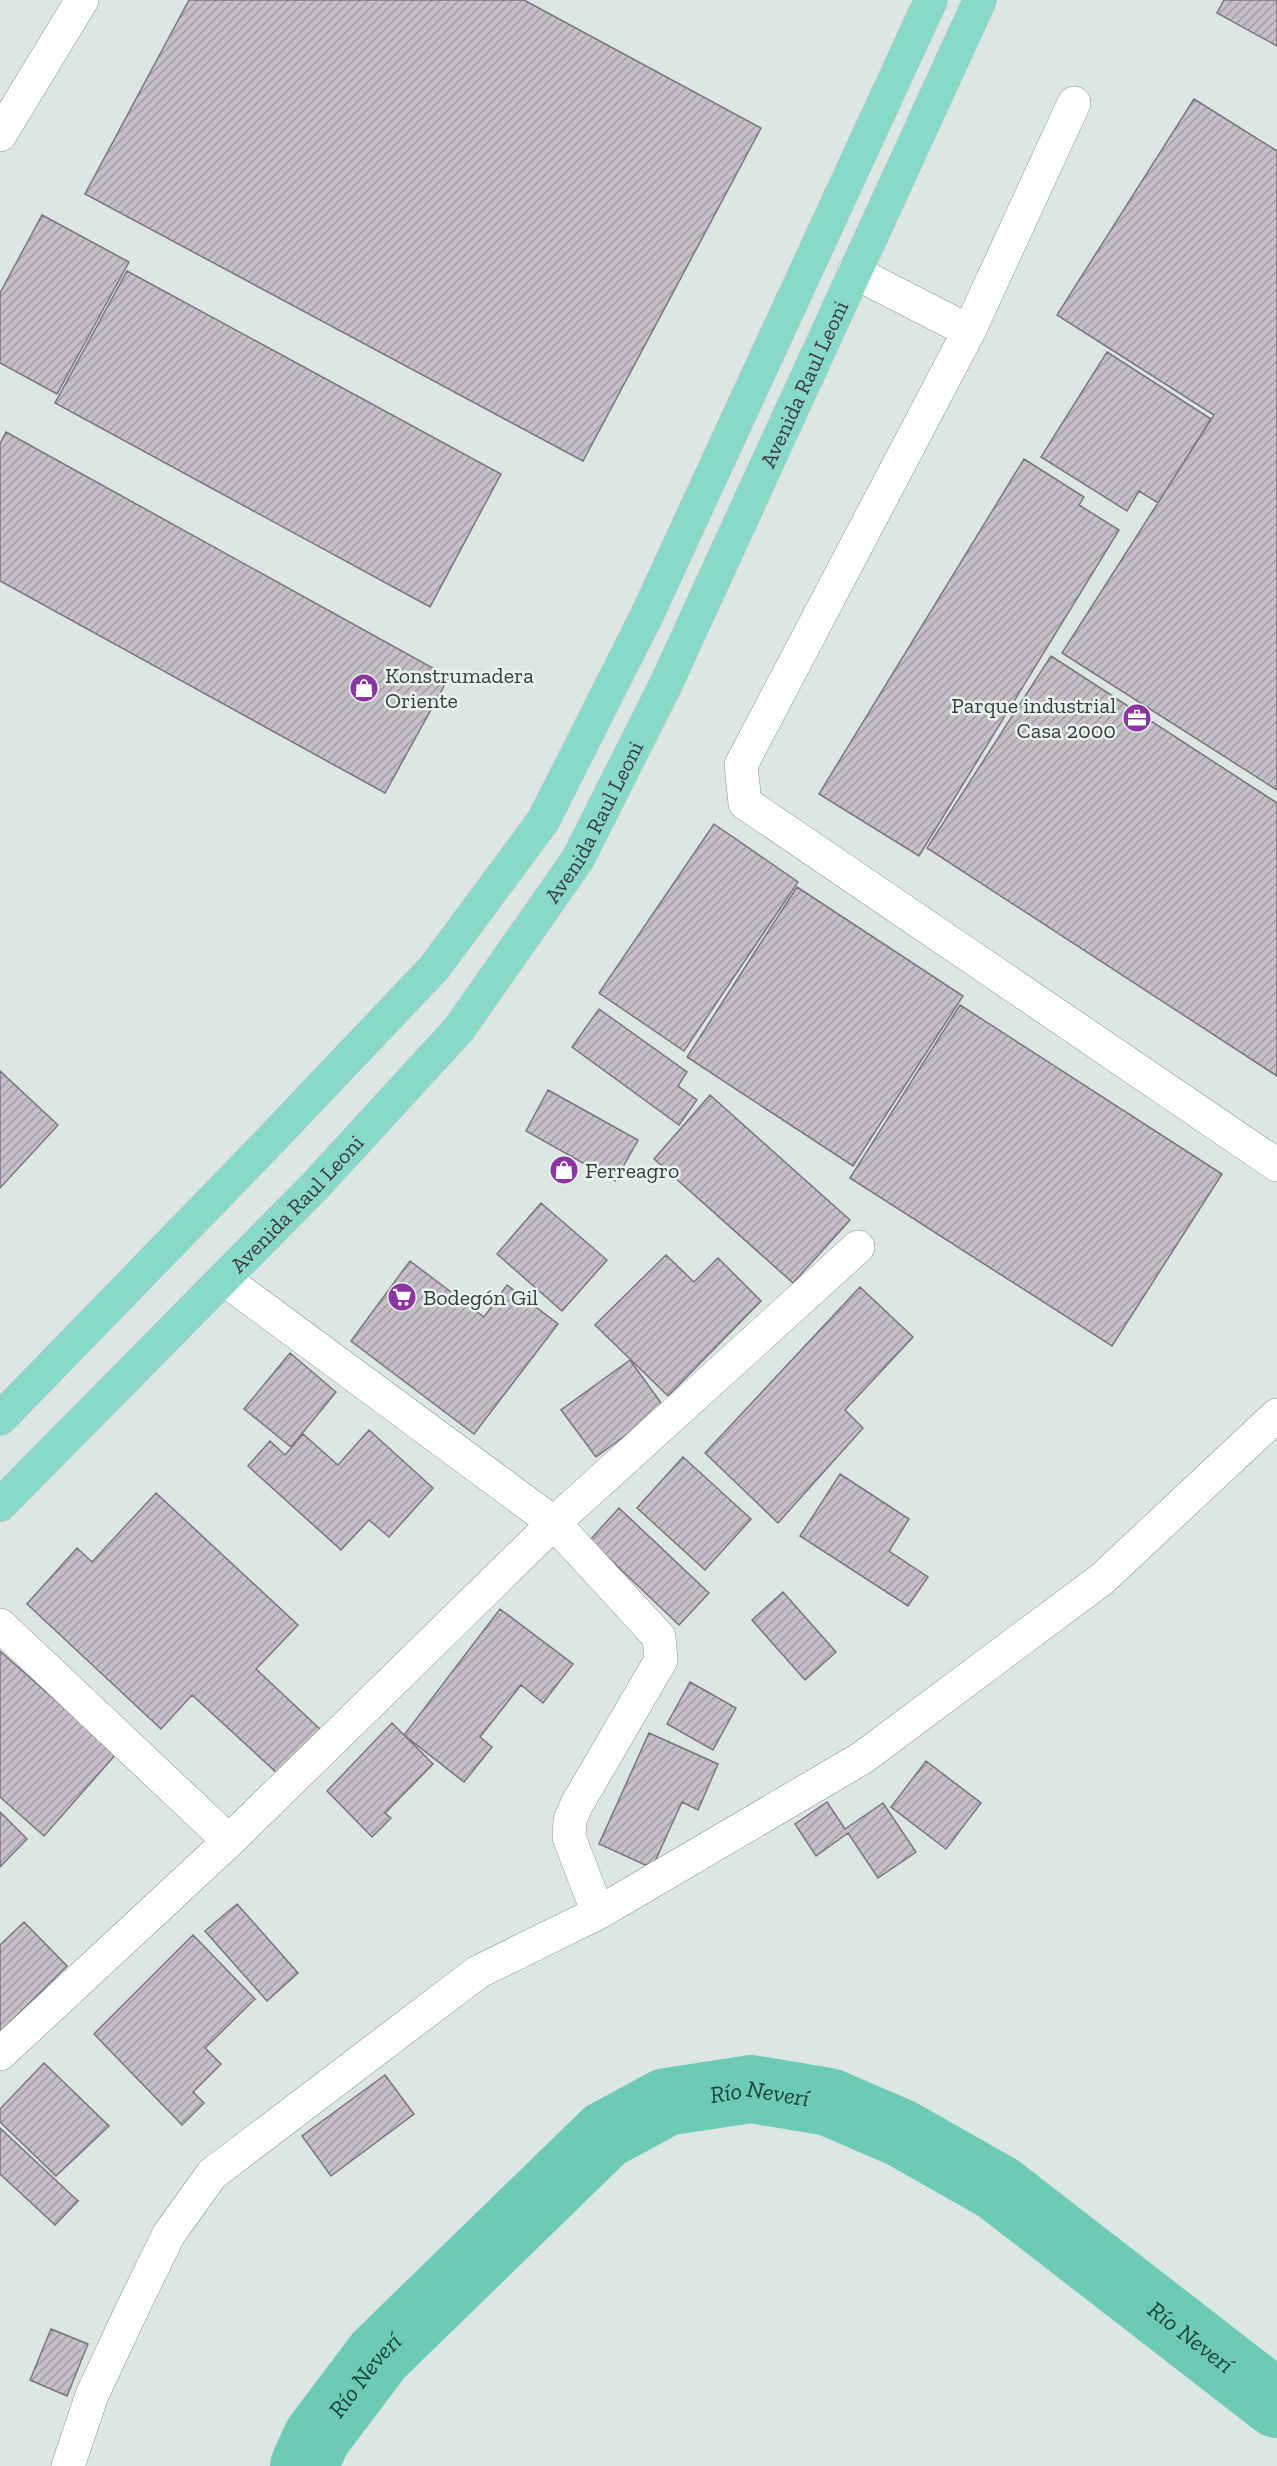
<svg xmlns="http://www.w3.org/2000/svg" width="1277" height="2466" viewBox="0 0 1277 2466" font-family="'Zilla Slab',serif">
  <style>
    .lines { fill: none; stroke-linecap: round; stroke-linejoin: round }
    .river { stroke: #6dcbb5; stroke-width: 68 }
    .building { fill: url(#building-hatch); stroke: #7a757c; stroke-width: 1.5 }
    .minor-casing { stroke: #8a9491; stroke-width: 34 }
    .major-casing { stroke: #c3c4c4; stroke-width: 34 }
    .minor { stroke: #fff; stroke-width: 33 }
    .major { stroke: #88d9c9; stroke-width: 33 }
    .labels { text-anchor: middle; stroke-width: 5; stroke-linejoin: round; paint-order: stroke }
    .street-label { font-size: 22px; fill: #383c3b; stroke: #e9f4f1 }
    .poi-label { font-size: 22px; fill: #383c3b; stroke: #e9f4f1; text-anchor: start }
    .water-label { font-size: 24px; font-style: italic; fill: #19433a; stroke: #e9f4f1 }
  </style>
  <defs>
    <pattern id="building-hatch" width="6" height="6" patternUnits="userSpaceOnUse" patternTransform="scale(1.5)"><rect width="6" height="6" fill="#c5bfc6"/><path d="M-1 1l2-2M0 6l6-6M5 7l2-2" fill="none" stroke="#a19ca2"/></pattern>
  </defs>
  <rect width="100%" height="100%" fill="#dce7e4"/>
  <g class="lines">
    <path class="river" id="s1" d="M304,2466L317,2437L379,2355L605,2135L666,2102L751,2089L829,2102L901,2133L998,2188L1277,2404"/>
  </g>
  <path class="building" d="M189,0H524L761,128L583,461L85,194Z
    M1224,0H1277V46L1217,13Z
    M1194,99L1277,151V790L1062,653L1214,415L1057,315Z
    M42,215L129,262L57,394L0,363V293Z
    M127,271L501,474L430,607L55,403Z
    M1107,352L1211,419L1158,503L1139,491L1127,511L1041,457Z
    M6,432L449,677L385,793L0,581V444Z
    M1024,459L1084,497L1079,505L1119,530L919,856L819,794Z
    M1051,656L1277,803V1076L927,848Z
    M714,824L798,882L684,1051L599,993Z
    M797,887L963,996L853,1166L687,1057Z
    M960,1005L1222,1174L1112,1346L850,1178Z
    M599,1009L687,1072L678,1086L697,1100L679,1125L572,1047Z
    M0,1071L58,1125L0,1188Z
    M548,1090L638,1140L615,1181L526,1131Z
    M710,1095L850,1220L793,1283L654,1159Z
    M541,1203L607,1260L562,1311L497,1254Z
    M666,1255L694,1282L718,1258L761,1301L668,1396L595,1325Z
    M410,1261L484,1317L507,1285L558,1324L474,1434L351,1341Z
    M860,1287L913,1337L845,1410L863,1428L778,1523L705,1453Z
    M290,1353L336,1392L291,1447L244,1409Z
    M630,1360L664,1407L596,1457L561,1410Z
    M369,1430L433,1488L389,1537L369,1520L341,1550L248,1466L270,1441L285,1455L303,1434L338,1465Z
    M683,1457L751,1519L705,1570L637,1508Z
    M840,1474L909,1519L889,1551L928,1577L908,1606L800,1536Z
    M156,1493L298,1625L256,1669L321,1730L279,1775L192,1695L161,1729L27,1604L77,1548L92,1562Z
    M619,1508L709,1593L679,1625L590,1540Z
    M783,1592L836,1652L805,1680L752,1620Z
    M500,1609L573,1664L543,1703L521,1685L480,1737L492,1747L464,1782L404,1735Z
    M0,1651L116,1754L44,1836L0,1797Z
    M690,1682L736,1708L713,1750L667,1724Z
    M392,1723L433,1764L385,1813L391,1818L372,1837L327,1791Z
    M649,1733L718,1764L698,1810L682,1802L652,1868L599,1844Z
    M926,1761L981,1803L946,1849L891,1807Z
    M827,1802L845,1829L883,1803L916,1852L878,1878L848,1833L816,1856L795,1824Z
    M0,1812L27,1839L0,1867Z
    M237,1904L298,1973L267,2001L205,1931Z
    M24,1922L67,1966L0,2032V1945Z
    M193,1935L255,1999L205,2048L221,2064L193,2092L204,2103L182,2125L94,2034Z
    M44,2063L109,2126L56,2176L0,2122V2109Z
    M385,2075L414,2114L331,2176L302,2136Z
    M0,2128L78,2201L55,2225L0,2174Z
    M51,2329L88,2344L67,2396L30,2380Z"/>
  <g class="lines">
    <g class="minor-casing">
      <path id="minor" d="M1074,103L969,331L741,765L745,803L1277,1165
        M0,135L82,0
        M854,272L969,331
        M224,1279L554,1523L659,1637L661,1660L577,1804L570,1820L569,1837L598,1913
        M0,1625L229,1841
        M0,2054L229,1841L554,1523L858,1247
        M68,2466L92,2395L137,2299L169,2234L212,2174L478,1972L598,1913L862,1758L1102,1579L1277,1415"/>
    </g>
    <g class="major-casing">
      <g id="major">
        <path d="M0,1419L265,1146L434,968L543,821L647,615L931,0"/>
        <path id="s2" d="M0,1505L315,1186L459,1029L578,859L665,686L980,0"/>
      </g>
    </g>
    <use href="#minor" class="minor"/>
    <use href="#major" class="major"/>
  </g>
  <defs>
    <g id="shop-disc" transform="scale(1.5)"><circle r="9.5" fill="#8c34a1" stroke="#e9f4f1"/><path d="M-5-2.5h2.3a2.7 3.5 0 0 1 5.4 0H5L5.5 6h-11ZM-1.5-2.5h3a1.5 2.3 0 0 0-3 0Z" fill="#fff"/></g>
    <g id="office-disc" transform="scale(1.5)"><circle r="9.5" fill="#8c34a1" stroke="#e9f4f1"/><path d="M-6-3h4V-5.5h4V-3h4V5H-6ZM-1-4.5V-3h2v-1.5ZM-6 0V1H6V0Z" fill="#fff"/></g>
    <g id="supermarket-disc" transform="scale(1.5)"><circle r="9.5" fill="#8c34a1" stroke="#e9f4f1"/><path d="M-6-5.5h2.5l.6 2H6L4.5 2H-2.5L-4.4-4H-6ZM-1.5 3.2a1.3 1.3 0 1 0 .1 0ZM3 3.2a1.3 1.3 0 1 0 .1 0Z" fill="#fff"/></g>
  </defs>
  <g fill-rule="evenodd">
    <use href="#shop-disc" x="364" y="688"/>
    <use href="#office-disc" x="1137" y="718"/>
    <use href="#shop-disc" x="564" y="1170"/>
    <use href="#supermarket-disc" x="402" y="1297"/>
  </g>
  <g class="labels">
    <g class="street-label">
      <text dy="8" stroke="none"><textPath href="#s2" startOffset="1395">Avenida Raul Leoni</textPath></text>
      <text dy="8" stroke="none"><textPath href="#s2" startOffset="909">Avenida Raul Leoni</textPath></text>
      <text dy="8" stroke="none"><textPath href="#s2" startOffset="423">Avenida Raul Leoni</textPath></text>
    </g>
    <g class="poi-label">
      <text x="385" y="683">Konstrumadera<tspan x="385" dy="25">Oriente</tspan></text>
      <text x="1116" y="713" text-anchor="end">Parque industrial<tspan x="1116" dy="25">Casa 2000</tspan></text>
      <text x="585" y="1178">Ferreagro</text>
      <text x="423" y="1305">Bodegón Gil</text>
    </g>
    <g class="water-label">
      <text dy="8" stroke="none"><textPath href="#s1" startOffset="614">Río Neverí</textPath></text>
      <text dy="8" stroke="none"><textPath href="#s1" startOffset="1118">Río Neverí</textPath></text>
      <text dy="8" stroke="none"><textPath href="#s1" startOffset="110">Río Neverí</textPath></text>
    </g>
  </g>
</svg>
